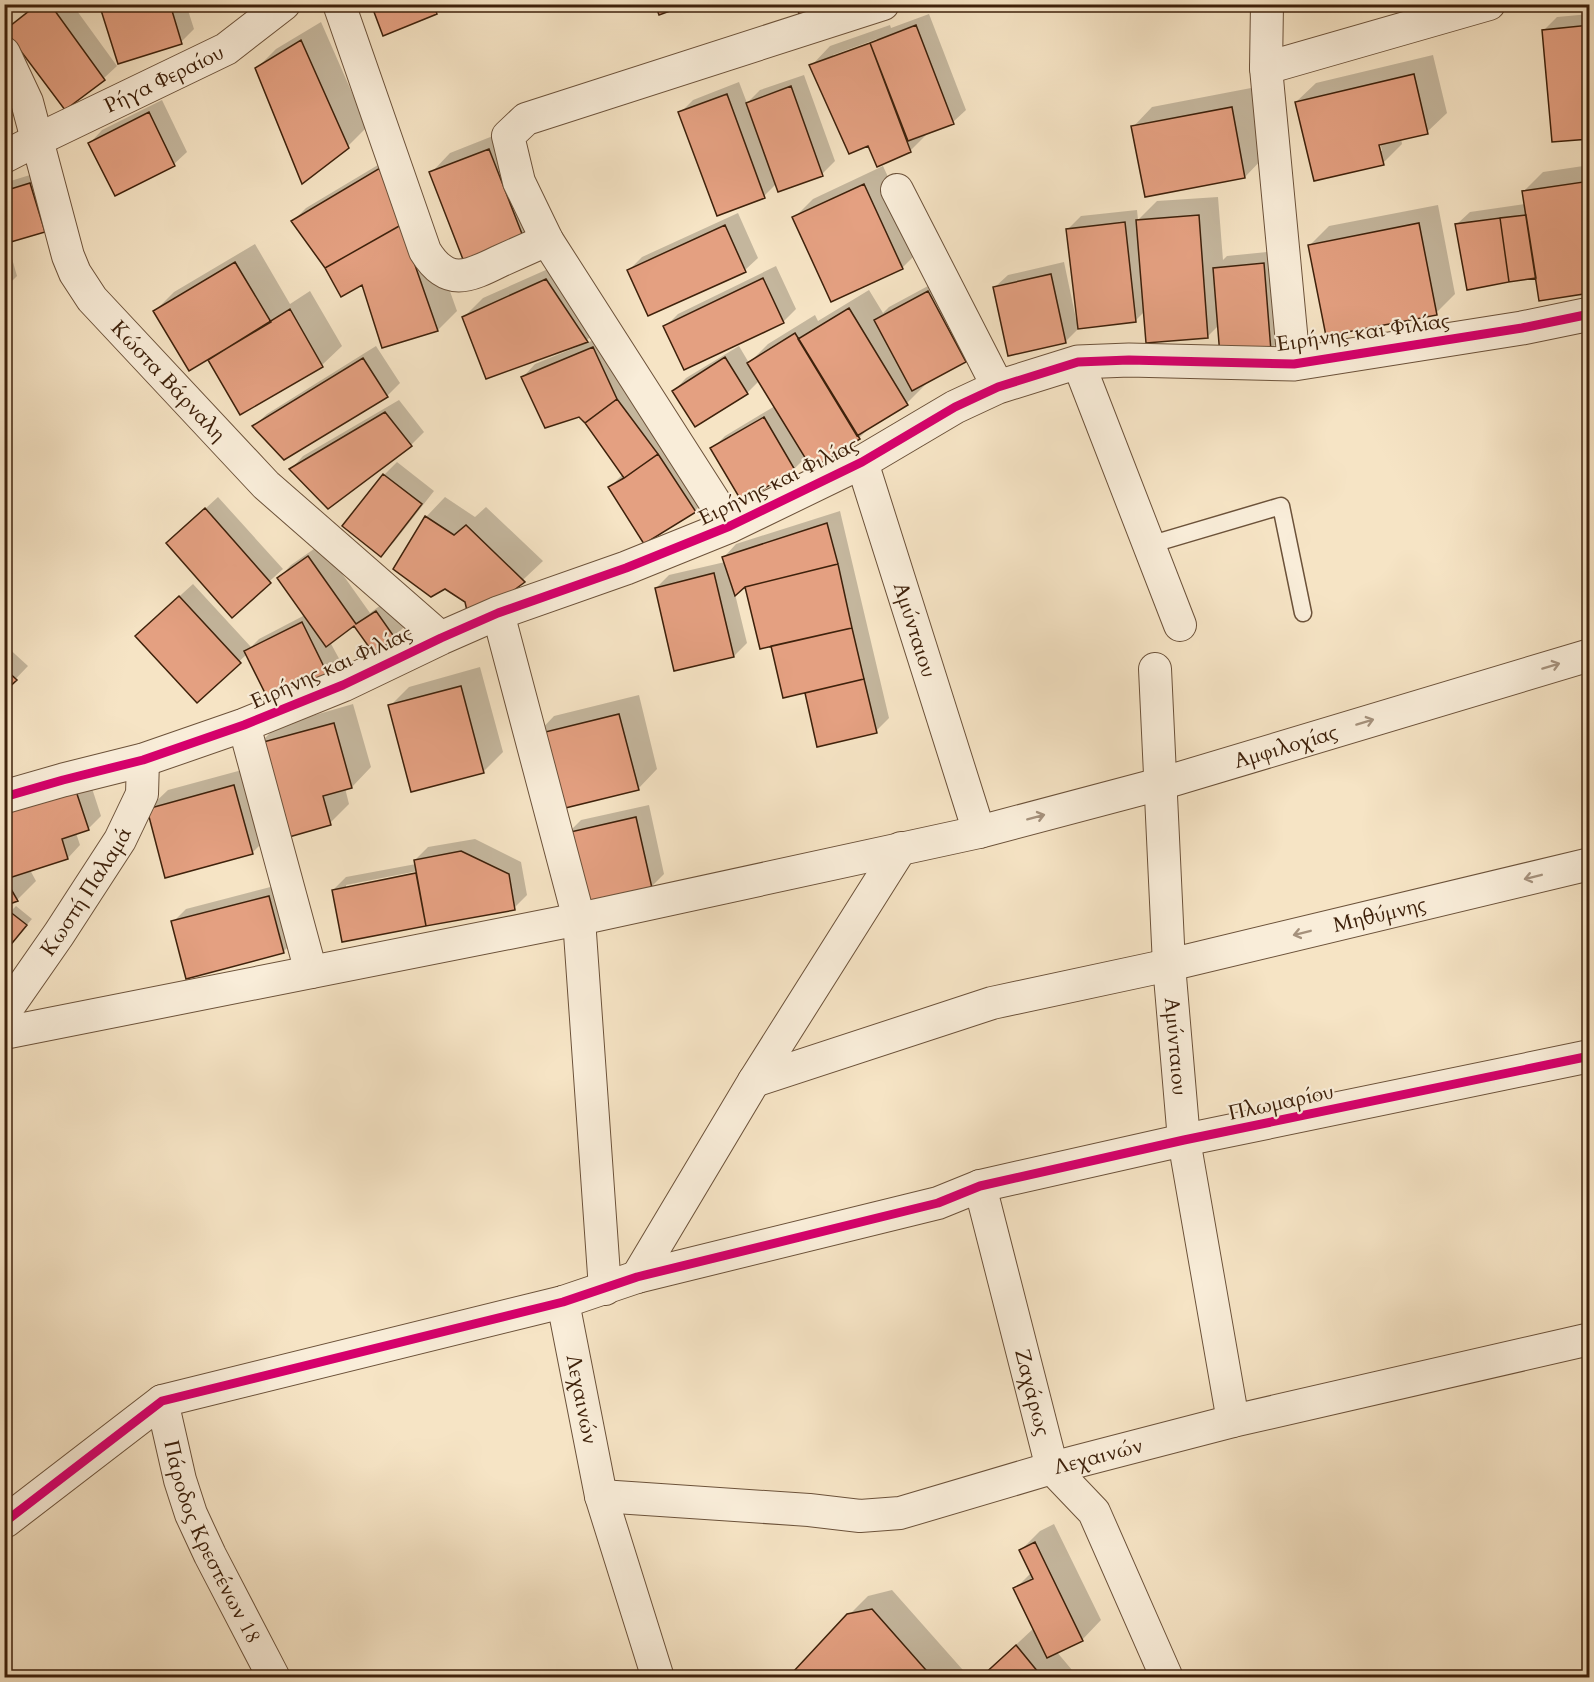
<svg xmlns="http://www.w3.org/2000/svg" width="1594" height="1682" viewBox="0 0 1594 1682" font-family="Cardo,serif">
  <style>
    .shadow { fill: #0003; fill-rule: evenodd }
    .building { fill: #e4a081; stroke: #3e210b; stroke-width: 1.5 }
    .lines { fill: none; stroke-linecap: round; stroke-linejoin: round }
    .service-casing { stroke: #6c523a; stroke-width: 19 }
    .minor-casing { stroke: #6c523a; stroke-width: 34 }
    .tertiary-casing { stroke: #6c523a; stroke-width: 35 }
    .service { stroke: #f9edd9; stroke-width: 16 }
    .minor { stroke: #f9edd9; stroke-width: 32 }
    .tertiary { stroke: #f9edd9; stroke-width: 33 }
    .cycleway-casing { stroke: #f9edd9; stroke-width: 13 }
    .cycleway { stroke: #d6006c; stroke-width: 9 }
    .oneway { stroke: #a5917c }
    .labels { text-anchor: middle; stroke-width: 4.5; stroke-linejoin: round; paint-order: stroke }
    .street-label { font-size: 21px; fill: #3e210b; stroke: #f9edd9 }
  </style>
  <rect width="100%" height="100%" fill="#f6e4c5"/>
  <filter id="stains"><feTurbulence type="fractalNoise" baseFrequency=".00333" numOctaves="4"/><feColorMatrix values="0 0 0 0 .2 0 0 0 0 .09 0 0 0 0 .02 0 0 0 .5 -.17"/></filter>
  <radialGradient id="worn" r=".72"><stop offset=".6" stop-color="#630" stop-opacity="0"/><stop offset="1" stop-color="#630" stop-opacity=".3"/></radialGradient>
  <path class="shadow" d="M37,4H72L117,66L104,78L65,107L7,30L20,17Z
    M105,4H186L194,29L181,42L102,8Z
    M373,4H445L436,13Z
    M929,14L966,110L953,122L930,131L910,151L869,144L811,66L830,46L890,25L891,28ZM877,39L878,42L833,58V55Z
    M1590,14V137L1544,30L1557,17Z
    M321,22L367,127L348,146L257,68L276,49Z
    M1433,55L1447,113L1427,132L1401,138L1402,144L1383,163L1296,102L1316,83ZM1379,137L1382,151H1379L1376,138Z
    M804,75L835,161L822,174L779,190L776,184L764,196L680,113L693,100L739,82L747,103L760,90Z
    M1251,88L1264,157L1245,177L1133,127L1152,107Z
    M162,100L187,152L174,164L116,194L90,143L102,130Z
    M508,130L543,218L523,237L431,173L450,153Z
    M393,156L420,207L457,311L438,330L363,283L327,269L293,221L306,208Z
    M1590,165V292L1537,277L1457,224L1470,212L1525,204L1523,192L1543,172Z
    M883,166L921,249L902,268L794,218L813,199Z
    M43,171L57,218L44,230L7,241L17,276L4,289V183Z
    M1218,197L1223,260L1227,256L1276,251L1283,337L1270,350L1219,325L1208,336L1145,311L1135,321L1078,327V329L1065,342L995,287L1008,275L1064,262L1076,319L1078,318L1068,229L1081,216L1137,210L1138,220L1157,201Z
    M1438,205L1455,294L1436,313L1310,245L1329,226Z
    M738,213L758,258L745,270H629L642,257Z
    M255,244L290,304L310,291L342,346L322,365L240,413L208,358L155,311L174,292Z
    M566,261L606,321L584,343L464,317L483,298Z
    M776,266L796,309L783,322L665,327L678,314Z
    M941,279L978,348L965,361L925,383L926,384L907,403L872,425L859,438L806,457L794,469L712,449L725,436L775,406L759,381L747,393L674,391L686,378L739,346L749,363L768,344L815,315L818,321L869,290L883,313L889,307Z
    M606,335L707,498L695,511L610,487L623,474L586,422L523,377L535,364Z
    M376,346L400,383L388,395L284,458L254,426L267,414Z
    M399,400L424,432L411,445L291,469L303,456Z
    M397,462L434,491L394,542L381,555L344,526L384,475Z
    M218,497L283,569L232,615L168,543Z
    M445,497L475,517L486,507L543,561L510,592L466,601L445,587L395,568L426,517Z
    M840,511L889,718L876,731L818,745L806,691L772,644L746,584L735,594L747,643L734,656L676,670L656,588L669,575L725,562L724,557L736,544Z
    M321,544L370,613L389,599L407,624L394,637L355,624L330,642L342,664L329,677L247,654L197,701L150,623L193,584L251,647L259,639L305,615L279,578L291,565Z
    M4,644L28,666L4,691Z
    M480,667L503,752L484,771L412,790L390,706L409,687Z
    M639,695L657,769L638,789L535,736L554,716Z
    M353,704L371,767L352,787L345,788L349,804L330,823L258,745L277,726Z
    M253,767L271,834L252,853L148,809L168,790Z
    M88,776L101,816L88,829L76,833L80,845L68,858L30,870L36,881L17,900L4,904V804Z
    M649,805L664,874L651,887L568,833L581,820Z
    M475,839L521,862L527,895L514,908L343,941L333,890L346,877L416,864L415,860L428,847ZM423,870L424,873L346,888V885Z
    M282,884L296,939L283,952L173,922L186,909Z
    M16,906L32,919L4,951L10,912Z
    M1054,1524L1101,1620L1082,1640L1056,1651L1072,1670L1065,1678H980L1034,1628L1015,1589L1032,1572L1021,1550L1040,1531Z
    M892,1590L970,1678H800L848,1616L868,1596Z"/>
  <path class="building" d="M38,4H50L105,80L65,110L5,30Z
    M109,4H170L182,44L118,64L100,7Z
    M371,4H433L437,14L383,36Z
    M655,4H689L659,15Z
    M796,4H836L800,17Z
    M916,25L954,124L908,141L870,43Z
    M1590,25V139L1552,142L1542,30Z
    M301,40L349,148L302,184L255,68Z
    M870,43L911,152L877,167L868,146L849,154L809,65Z
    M1414,74L1428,134L1379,145L1384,165L1314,181L1295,102Z
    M791,86L823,176L778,192L746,103Z
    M727,94L765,198L717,216L678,112Z
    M1232,107L1245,178L1145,197L1131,126Z
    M149,112L175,166L115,196L88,143Z
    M489,149L524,239L464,262L429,172Z
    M380,168L401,225L325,268L291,221Z
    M1590,181V293L1539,301L1522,191Z
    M30,183L45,232L4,244V191Z
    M864,184L903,269L831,302L792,217Z
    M1199,215L1208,338L1146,343L1136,220Z
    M1526,215L1536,278L1509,282L1500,218Z
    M1500,218L1509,282L1467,290L1455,224Z
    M1125,222L1136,322L1078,329L1066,229Z
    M1419,223L1437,315L1326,336L1308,245Z
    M401,225L438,331L382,348L362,285L341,297L325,268Z
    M725,225L746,272L648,316L627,270Z
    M235,262L271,322L189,371L153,311Z
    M1264,263L1271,351L1220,356L1213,268Z
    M1051,274L1066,343L1008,356L993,287Z
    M763,278L784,323L684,370L663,326Z
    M546,279L588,342L486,379L462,317Z
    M928,291L966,362L912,391L874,320Z
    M849,308L908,405L857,436L798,339Z
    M290,309L323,367L240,415L208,360Z
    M795,333L860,439L812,469L747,363Z
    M593,347L617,399L585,423L579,417L545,428L521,377Z
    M725,357L748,394L695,427L672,391Z
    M363,358L388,397L284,460L252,426Z
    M617,399L658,454L624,478L585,423Z
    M385,412L412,446L328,509L289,469Z
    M764,417L795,470L742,502L710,448Z
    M658,454L696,512L644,544L608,487L624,478Z
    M383,474L422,504L381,557L342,526Z
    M205,508L271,583L232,618L166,543Z
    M425,516L454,535L466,525L525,582L510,593L467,611L465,602L445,589L431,597L393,569Z
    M827,523L838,564L745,587L735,596L722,557Z
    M308,556L356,624L376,611L395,638L374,654L354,626L326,647L277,578Z
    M838,564L852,628L760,649L745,587Z
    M714,573L734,657L674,671L655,588Z
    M179,596L241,663L197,703L135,636Z
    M302,622L330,679L272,707L244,651Z
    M852,628L864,679L783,698L771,646Z
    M4,668L17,680L4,692Z
    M864,679L877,733L817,747L805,693Z
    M461,686L484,773L411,792L388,705Z
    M619,714L639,790L553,811L533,735Z
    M334,723L352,788L323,796L331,825L282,839L256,744Z
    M234,785L253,854L165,878L147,809Z
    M75,788L89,830L62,839L68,859L6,879L4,812Z
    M636,817L652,888L582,904L566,833Z
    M461,851L509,874L515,910L426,926L414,860Z
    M416,873L426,926L342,942L332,890Z
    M4,877L18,901L4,906Z
    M269,896L284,953L186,979L171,921Z
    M9,911L27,925L4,953V917Z
    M1035,1542L1083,1641L1047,1658L1013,1588L1033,1579L1019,1550Z
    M872,1609L933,1678H798L793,1672L847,1614Z
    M1016,1645L1043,1678H980Z"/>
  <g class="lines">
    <g class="service-casing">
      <path id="service" d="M1149,545L1281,506L1303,613"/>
    </g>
    <g class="minor-casing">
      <g id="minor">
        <path d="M339,4L425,251C447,287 468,277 500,261C516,254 531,247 547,240"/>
        <path d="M1267,4L1266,68L1294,364"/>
        <path id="s1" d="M4,53L27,102L68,256L75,273L92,299L266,485L441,638"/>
        <path d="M1266,68L1489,4"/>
        <path id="s2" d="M4,157L37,140L226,49L284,4"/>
        <path d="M897,190L998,387"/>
        <path d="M1078,362L1180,625"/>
        <path id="s3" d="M862,462L979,832"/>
        <path d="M730,526L547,240L519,182L508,136L526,119L883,4"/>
        <path d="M498,613L579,919L605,1289"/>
        <path id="s4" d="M1155,669L1169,965L1184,1140L1233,1421"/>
        <path d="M244,725L311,972"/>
        <path id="s5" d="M4,1013L59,934L120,840L142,794L143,760"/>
        <path id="s6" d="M4,1033L579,919L979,832L1160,784L1590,655"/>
        <path id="s7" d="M754,1081L992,1003L1169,965L1590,864"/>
        <path id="s8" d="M980,1186L1052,1468L1094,1512L1167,1678"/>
        <path d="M637,1277L754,1081L901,848"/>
        <path id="s9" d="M563,1302L601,1496L658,1678"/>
        <path id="s10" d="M162,1401L180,1480L191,1514L210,1555L274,1678"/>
        <path id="s11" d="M601,1496L809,1510L860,1516L900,1513L1052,1468L1233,1421L1590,1339"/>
        <path d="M6,1521L162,1401L563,1302L637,1277L938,1203L980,1186L1184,1140L1590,1056"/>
      </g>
    </g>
    <g class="tertiary-casing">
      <path id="tertiary" d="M4,797L63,780L143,760L244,725L343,685L441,638L498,613L626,568L730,526L862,462L955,407L998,387L1078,362L1129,360L1294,364L1522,328L1590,314"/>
    </g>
    <use href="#service" class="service"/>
    <use href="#minor" class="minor"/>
    <use href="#tertiary" class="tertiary"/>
    <g class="cycleway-casing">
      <path id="cycleway" d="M4,797L63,780L143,760L244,725L343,685L441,638L498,613L626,568L730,526L862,462L955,407L998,387L1078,362L1129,360L1294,364L1522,328L1590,314
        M6,1521L162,1401L563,1302L637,1277L938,1203L980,1186L1184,1140L1590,1056"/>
    </g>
    <use href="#cycleway" class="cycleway"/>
  </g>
  <defs><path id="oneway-shaft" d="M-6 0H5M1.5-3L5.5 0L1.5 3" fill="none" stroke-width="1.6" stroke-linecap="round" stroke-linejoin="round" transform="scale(1.5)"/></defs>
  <g class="oneway">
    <use href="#oneway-shaft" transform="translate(1551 666) rotate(-17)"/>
    <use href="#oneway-shaft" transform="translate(1365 722) rotate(-17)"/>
    <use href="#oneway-shaft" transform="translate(1036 817) rotate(-15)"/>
    <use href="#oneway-shaft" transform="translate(1533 877) rotate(166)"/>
    <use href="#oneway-shaft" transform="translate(1302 933) rotate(166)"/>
  </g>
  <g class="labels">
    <g class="street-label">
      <text dy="7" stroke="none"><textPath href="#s2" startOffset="178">Ρήγα Φεραίου</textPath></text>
      <text transform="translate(1363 332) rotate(-8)" y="7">Ειρήνης και Φιλίας</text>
      <text dy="7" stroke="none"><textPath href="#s1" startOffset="375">Κώστα Βάρναλη</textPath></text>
      <text transform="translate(778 481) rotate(-26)" y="7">Ειρήνης και Φιλίας</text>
      <text dy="7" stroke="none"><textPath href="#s3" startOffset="176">Αμύνταιου</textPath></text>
      <text transform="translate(331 667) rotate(-24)" y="7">Ειρήνης και Φιλίας</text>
      <text dy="7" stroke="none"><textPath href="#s6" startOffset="1314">Αμφιλοχίας</textPath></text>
      <text dy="7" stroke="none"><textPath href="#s5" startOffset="147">Κωστή Παλαμά</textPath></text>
      <text dy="7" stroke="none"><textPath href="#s7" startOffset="648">Μηθύμνης</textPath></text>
      <text dy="7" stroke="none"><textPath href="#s4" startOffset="378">Αμύνταιου</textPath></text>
      <text transform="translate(1281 1102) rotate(-12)" y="7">Πλωμαρίου</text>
      <text dy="7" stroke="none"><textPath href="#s8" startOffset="213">Ζαχάρως</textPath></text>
      <text dy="7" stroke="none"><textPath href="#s9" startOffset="99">Λεχαινών</textPath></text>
      <text dy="7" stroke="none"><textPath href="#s11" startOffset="506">Λεχαινών</textPath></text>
      <text dy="7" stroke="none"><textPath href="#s10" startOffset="150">Πάροδος Κρεστένων 18</textPath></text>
    </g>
  </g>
  <rect width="1594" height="1682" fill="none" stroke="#f6e4c5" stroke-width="24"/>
  <rect x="6" y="6" width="1582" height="1670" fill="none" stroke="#3e210b" stroke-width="3"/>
  <rect x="12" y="12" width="1570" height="1658" fill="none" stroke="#3e210b" stroke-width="1.5"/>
  <rect width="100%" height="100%" filter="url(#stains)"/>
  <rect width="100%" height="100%" fill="url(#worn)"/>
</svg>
